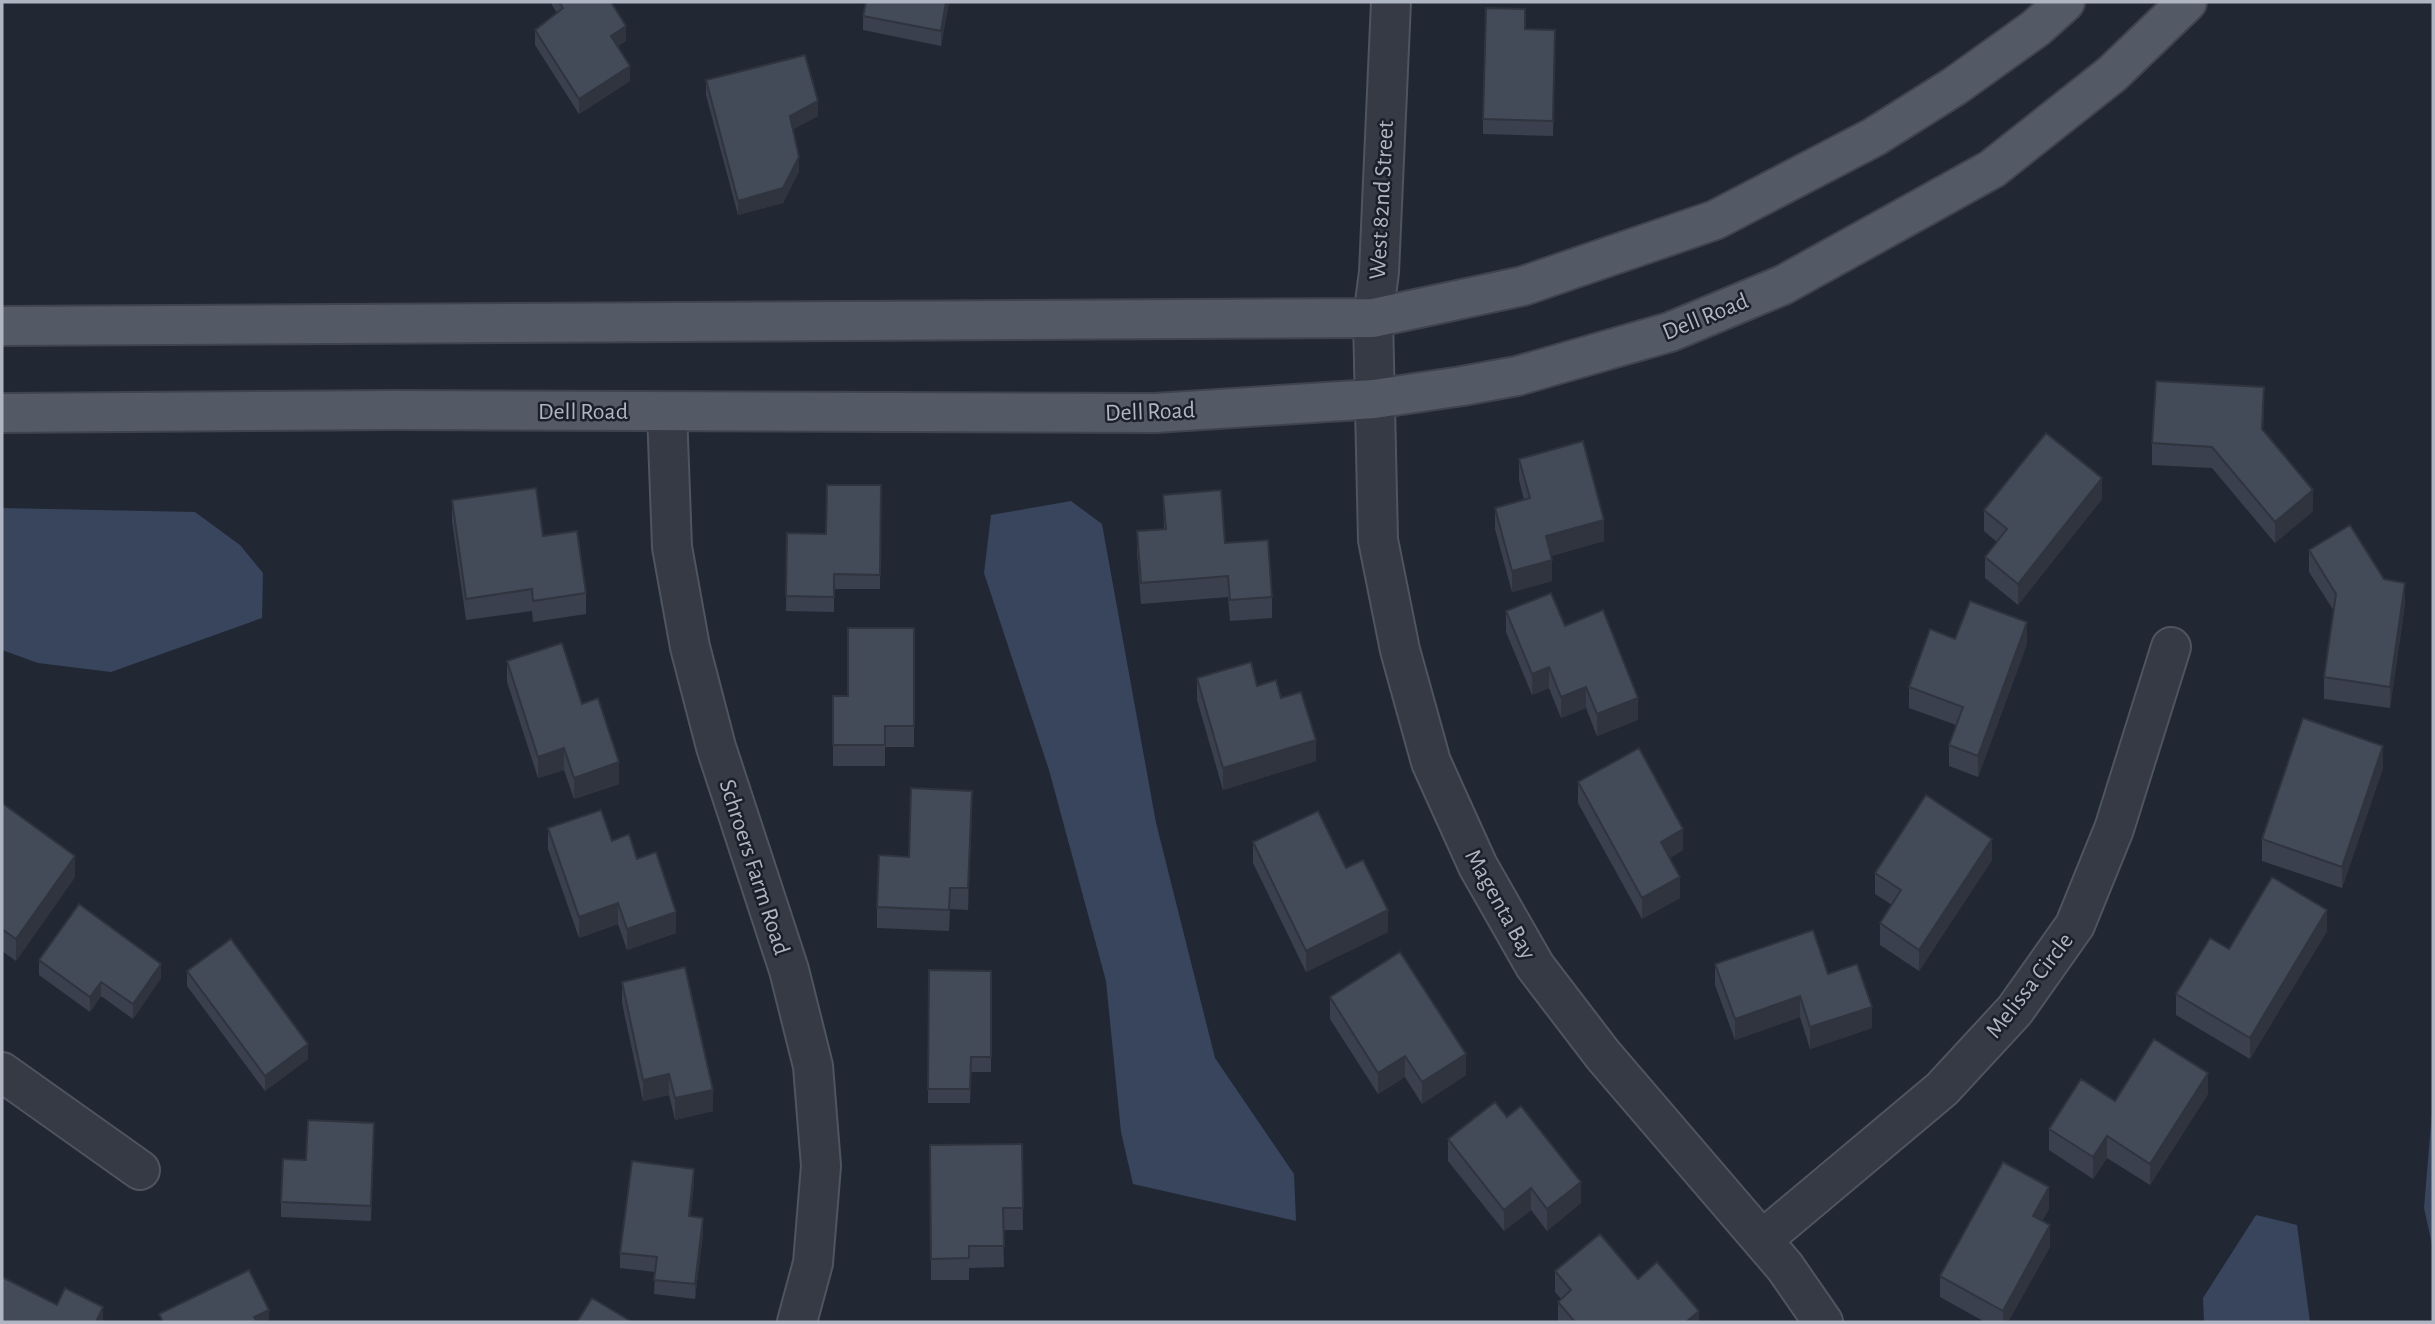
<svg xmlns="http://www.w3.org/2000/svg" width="2435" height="1324" viewBox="0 0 2435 1324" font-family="'Alegreya Sans',sans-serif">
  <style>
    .water { fill: #38455d }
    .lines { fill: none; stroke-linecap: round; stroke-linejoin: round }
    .minor-casing { stroke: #4f5560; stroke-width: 42 }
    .major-casing { stroke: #3e434f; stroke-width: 42 }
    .minor { stroke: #353a45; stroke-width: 38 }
    .major { stroke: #535965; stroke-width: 38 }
    .wall { fill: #3a404d }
    .shaded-wall { fill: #2f343e }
    .building { fill: #434b59; stroke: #2f343e; stroke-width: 2 }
    .labels { text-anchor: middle; stroke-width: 5; stroke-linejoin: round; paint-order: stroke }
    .street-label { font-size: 24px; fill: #afb5c2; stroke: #1a1f2a }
  </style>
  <rect width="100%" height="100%" fill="#212834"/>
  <path class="water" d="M1071,501L1102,524L1156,823L1215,1058L1294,1174L1296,1221L1133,1184L1121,1132L1106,981L1049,770L984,573L991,515Z
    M2,508L195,512L240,545L263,573L262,618L111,672L38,663L2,650Z
    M2433,1100V1249L2424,1208Z
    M2256,1215L2297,1225L2310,1322H2204L2203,1298Z"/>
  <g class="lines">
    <g class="minor-casing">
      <path id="minor" d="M1391,2L1379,272L1373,318L1378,540L1400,650L1431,762L1478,866L1535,966L1603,1055L1785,1267L1823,1322
        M667,412L672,547L690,647L716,747L789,970L813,1066L821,1166L813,1263L797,1322
        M2,1072L140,1170
        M1762,1240L1942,1089L2015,1010L2075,925L2114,829L2171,647"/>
    </g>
    <g class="major-casing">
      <path id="major" d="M2,326L1373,318L1523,286L1715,220L1874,137L1955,86L2036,28L2065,2
        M2,413L393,410L1155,413L1374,399L1462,386L1517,376L1670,332L1783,285L1992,169L2112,74L2187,2"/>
    </g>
    <use href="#minor" class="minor"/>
    <use href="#major" class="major"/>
  </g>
  <path class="wall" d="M552,2H611L626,41L618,46L630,81L579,114L535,45V30L557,13L552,5Z
    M866,2H949L941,46L863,30V16Z
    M1525,29L1555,45L1553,136L1483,134V119Z
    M706,80L818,116L793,129L799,171L783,203L738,215L706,95Z
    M2264,408L2263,430L2313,511L2275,543L2212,468L2152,465V443Z
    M1519,459L1604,541L1551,556L1552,581L1512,592L1495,529V508L1524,500L1519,480Z
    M881,485L880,589H834V612L786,611L787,533L826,534Z
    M1163,495L1225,543L1272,597V618L1230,621L1228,597L1141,604L1137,552V531L1164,529Z
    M2102,499L2018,605L1985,578V557L1997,542L1984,531V510Z
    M452,500L543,536L586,593V614L533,622L532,611L466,620L452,521Z
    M2309,550L2384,579L2405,604L2390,708L2324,699V677L2334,611L2309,572Z
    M1506,611L1638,720L1597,736L1586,708L1561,718L1549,688L1532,695L1506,632Z
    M914,628V747H885V766H833V696H848Z
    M1955,639L2027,644L1978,777L1949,766V745L1956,725L1909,708V687Z
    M507,661L582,704L619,784L574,799L564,770L538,778L507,682Z
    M1197,678L1257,686L1281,698L1316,761L1223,790L1197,700Z
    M2383,768L2342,888L2262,861V839Z
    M1578,782L1683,850L1670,858L1680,898L1642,919L1578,803Z
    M2,803L75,877L16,961L2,951Z
    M972,812L968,910L950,909L949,931L877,928V907L909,857Z
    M548,828L612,841L637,859L676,933L627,950L618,924L579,938L548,849Z
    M1253,842L1346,868L1388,932L1306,972L1253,863Z
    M1992,860L1919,971L1880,945V923L1892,905L1875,894V873Z
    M2327,931L2250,1059L2176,1015V994Z
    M39,960L161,978L133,1019L101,996L90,1012L39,975Z
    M1715,964L1828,974L1872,1028L1810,1049L1800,1017L1735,1040L1715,985Z
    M929,970L991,971V1072H971L970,1103H928Z
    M187,971L308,1059L265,1091L187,986Z
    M622,982L713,1111L675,1120L669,1095L643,1101L622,1003Z
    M1330,997L1466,1075L1422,1104L1405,1077L1378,1094L1330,1019Z
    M2208,1094L2150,1185L2107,1158L2093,1179L2049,1150V1129L2115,1101Z
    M1507,1117L1581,1203L1547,1231L1531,1210L1504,1231L1448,1161V1139Z
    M374,1137L371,1221L281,1217V1202L306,1160Z
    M1022,1144L1023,1230H1003L1004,1267L969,1268V1280H931L930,1145Z
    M694,1184L690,1217L703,1233L695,1299L654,1294L655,1272L620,1268V1253Z
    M2049,1209L2042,1221L2050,1247L2008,1322H1985L1940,1297V1276Z
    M1555,1271L1638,1279L1699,1322H1558V1302L1561,1299L1555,1292Z"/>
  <path class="shaded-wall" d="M946,2H949L941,46V31Z
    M626,26V41L611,50V36Z
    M630,66V81L579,114V99Z
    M818,101V116L790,131V116Z
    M799,157V171L783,203L738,215V201Z
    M2264,387V408L2262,450V429Z
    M2102,478V499L2018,605V584Z
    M2313,490V511L2275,543V522Z
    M1604,520V541L1546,557V536Z
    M1552,560V581L1512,592V571Z
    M2405,583V604L2390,708V687Z
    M2027,622V644L1978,777V756Z
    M1549,667V688L1532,695V674Z
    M1586,687V708L1561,718V697Z
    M1638,698V720L1597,736V714Z
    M1316,740V761L1223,790V768Z
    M2383,746V768L2342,888V867Z
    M564,748V770L538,778V757Z
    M619,762V784L574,799V778Z
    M972,791V812L968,910V888Z
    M1683,829V850L1661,863V842Z
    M1992,839V860L1919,971V950Z
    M75,856V877L16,961V939Z
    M1680,877V898L1642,919V898Z
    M618,903V924L579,938V917Z
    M1388,910V932L1306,972V951Z
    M2327,910V931L2250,1059V1038Z
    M676,912V933L627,950V929Z
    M161,964V978L133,1019V1004Z
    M101,982V996L90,1012V997Z
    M1800,996V1017L1735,1040V1019Z
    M1872,1007V1028L1810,1049V1027Z
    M308,1044V1059L265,1091V1076Z
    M1466,1054V1075L1422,1104V1082Z
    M1405,1056V1077L1378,1094V1073Z
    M2208,1073V1094L2150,1185V1164Z
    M669,1074V1095L643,1101V1080Z
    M713,1090V1111L675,1120V1098Z
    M2107,1136V1158L2093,1179V1157Z
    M694,1169V1184L689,1231V1216Z
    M1581,1182V1203L1547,1231V1209Z
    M2049,1187V1209L2033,1237V1216Z
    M1531,1188V1210L1504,1231V1210Z
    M703,1218V1233L695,1299V1284Z
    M2050,1225V1247L2008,1322H2003V1311Z
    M103,1307V1322H96Z
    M269,1310V1322H254V1317Z
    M1699,1311V1322H1686Z"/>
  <path class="building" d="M559,2H611L626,26L611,36L630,66L579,99L535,30L563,8Z
    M866,2H946L941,31L863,16Z
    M1486,8L1525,9V29L1555,30L1553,121L1483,119Z
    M805,55L818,101L790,116L799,157L783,188L738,201L706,80Z
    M2156,381L2264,387L2262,429L2313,490L2275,522L2212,447L2152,443Z
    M2046,433L2102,478L2018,584L1985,557L2007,529L1984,510Z
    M1583,441L1604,520L1546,536L1552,560L1512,571L1495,508L1530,498L1519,459Z
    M827,485H881L880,575L834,574V597L786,596L787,533L826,534Z
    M536,488L543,536L577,531L586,593L533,601L532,589L466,599L452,500Z
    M1221,490L1225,543L1268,540L1272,597L1230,600L1228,576L1141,583L1137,531L1166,529L1163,495Z
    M2350,525L2384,579L2405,583L2390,687L2324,677L2336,594L2309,550Z
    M1551,593L1565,626L1603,610L1638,698L1597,714L1586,687L1561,697L1549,667L1532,674L1506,611Z
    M1970,601L2027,622L1978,756L1949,745L1963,707L1909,687L1930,629L1955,639Z
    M848,628H914V726H885V745H833V696H848Z
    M562,643L582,704L598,698L619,762L574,778L564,748L538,757L507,661Z
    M1251,662L1257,686L1276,680L1281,698L1301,692L1316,740L1223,768L1197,678Z
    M2303,718L2383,746L2342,867L2262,839Z
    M1639,748L1683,829L1661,842L1680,877L1642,898L1578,782Z
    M911,788L972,791L968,888H950L949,910L877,907L879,855L909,857Z
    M1926,795L1992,839L1919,950L1880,923L1901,890L1875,873Z
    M2,803L75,856L16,939L2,929Z
    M601,810L612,841L629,834L637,859L656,852L676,912L627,929L618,903L579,917L548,828Z
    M1318,811L1346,868L1363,860L1388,910L1306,951L1253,842Z
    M2272,877L2327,910L2250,1038L2176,994L2210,938L2229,949Z
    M79,904L161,964L133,1004L101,982L90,997L39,960Z
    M1813,930L1828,974L1857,964L1872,1007L1810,1027L1800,996L1735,1019L1715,964Z
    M231,939L308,1044L265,1076L187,971Z
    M1400,952L1466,1054L1422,1082L1405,1056L1378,1073L1330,997Z
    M685,967L713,1090L675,1098L669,1074L643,1080L622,982Z
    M929,970L991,971V1057H971L970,1089H928Z
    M2154,1039L2208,1073L2150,1164L2107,1136L2093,1157L2049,1129L2081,1079L2115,1101Z
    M1495,1102L1507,1117L1521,1106L1581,1182L1547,1209L1531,1188L1504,1210L1448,1139Z
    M308,1120L374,1123L371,1206L281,1202L283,1159L306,1160Z
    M1022,1144L1023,1208H1003L1004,1246H969V1258L931,1259L930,1145Z
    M632,1161L694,1169L689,1216L703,1218L695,1284L654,1280L657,1257L620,1253Z
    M2003,1162L2049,1187L2033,1216L2050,1225L2003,1311L1940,1276Z
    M1600,1234L1638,1279L1657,1262L1699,1311L1686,1322H1575L1558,1302L1571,1290L1555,1271Z
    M249,1270L269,1310L254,1317L257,1322H163L159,1314Z
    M2,1277L57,1305L65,1288L103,1307L96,1322H2Z
    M592,1298L632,1322H577Z"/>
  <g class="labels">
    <g class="street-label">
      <text transform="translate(1381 200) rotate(-87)" y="8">West 82nd Street</text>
      <text transform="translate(1705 316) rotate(-22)" y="8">Dell Road</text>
      <text x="583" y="419">Dell Road</text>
      <text transform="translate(1150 411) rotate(-2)" y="8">Dell Road</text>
      <text transform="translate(755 867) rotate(72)" y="8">Schroers Farm Road</text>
      <text transform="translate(1501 904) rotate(61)" y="8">Magenta Bay</text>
      <text transform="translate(2029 985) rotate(-52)" y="8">Melissa Circle</text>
    </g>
  </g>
  <rect width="2435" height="1324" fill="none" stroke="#afb5c2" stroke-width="7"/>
</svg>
